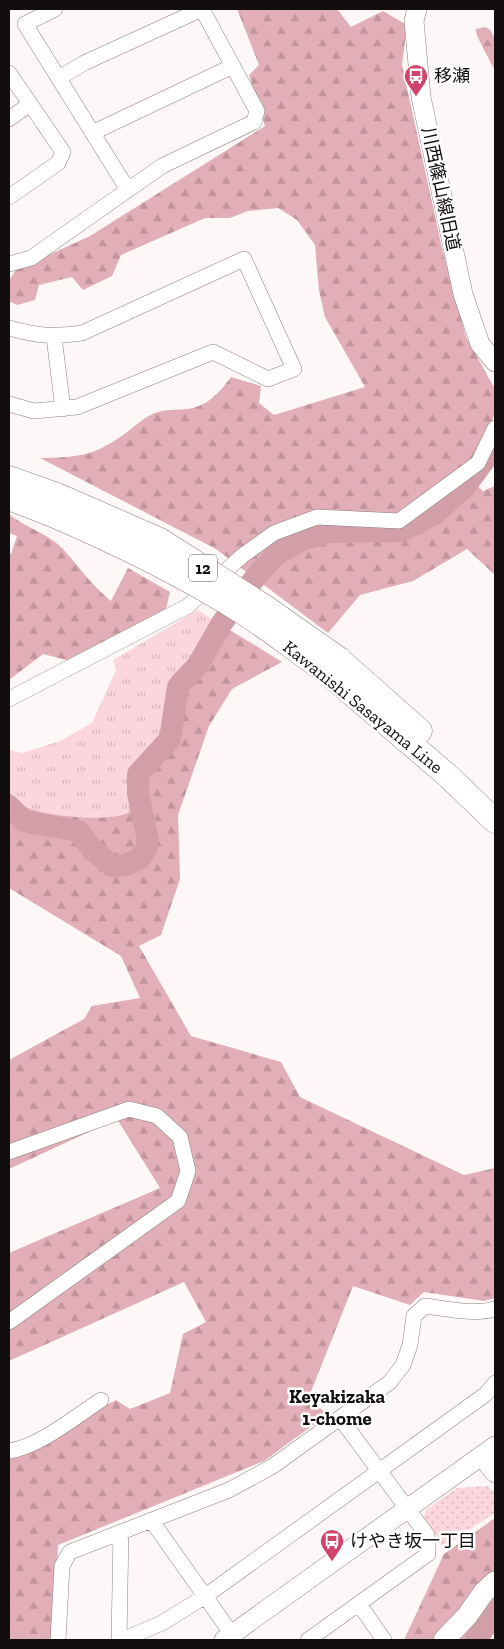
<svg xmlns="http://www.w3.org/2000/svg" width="504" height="1649" viewBox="0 0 504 1649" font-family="'Zilla Slab','Noto Sans JP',serif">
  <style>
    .grass { fill: url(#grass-tufts) }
    .forest { fill: url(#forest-firs) }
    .park { fill: url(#park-dots) }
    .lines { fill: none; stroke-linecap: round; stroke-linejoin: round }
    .river { stroke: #d29fa8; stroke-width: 22 }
    .minor-casing { stroke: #8c8183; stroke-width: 16 }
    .tertiary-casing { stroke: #8c8183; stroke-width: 20 }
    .secondary-casing { stroke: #8c8183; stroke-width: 22 }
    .primary-casing { stroke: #8c8183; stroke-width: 25 }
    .minor { stroke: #fff; stroke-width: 15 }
    .tertiary { stroke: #fff; stroke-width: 19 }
    .secondary { stroke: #fff; stroke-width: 21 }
    .primary { stroke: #fff; stroke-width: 24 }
    .primary-bridge-casing { stroke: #8c8183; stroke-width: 25; stroke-linecap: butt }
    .primary-bridge { stroke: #fff; stroke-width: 24 }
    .labels { text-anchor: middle; stroke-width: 5; stroke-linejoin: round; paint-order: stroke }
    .shield { fill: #fff; stroke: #595657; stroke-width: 1 }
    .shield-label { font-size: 16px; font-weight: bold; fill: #120e0f }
    .poi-label { font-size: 18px; fill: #120e0f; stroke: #fff; text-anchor: start }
    .street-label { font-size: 18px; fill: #120e0f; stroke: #fff }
    .neighbourhood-label { font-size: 19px; font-weight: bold; fill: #120e0f; stroke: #fff }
  </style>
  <defs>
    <pattern id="grass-tufts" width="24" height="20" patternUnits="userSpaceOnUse" patternTransform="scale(1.25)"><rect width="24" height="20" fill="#fbd7dd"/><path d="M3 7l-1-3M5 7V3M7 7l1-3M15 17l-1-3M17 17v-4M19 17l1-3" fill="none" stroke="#d6b7bc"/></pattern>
    <pattern id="forest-firs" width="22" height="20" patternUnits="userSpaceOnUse" patternTransform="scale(1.25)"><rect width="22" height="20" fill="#e2aeb7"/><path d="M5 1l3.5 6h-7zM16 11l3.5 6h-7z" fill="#c1949c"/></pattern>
    <pattern id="park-dots" width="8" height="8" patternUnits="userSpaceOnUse" patternTransform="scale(1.25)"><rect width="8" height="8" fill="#fbd7dd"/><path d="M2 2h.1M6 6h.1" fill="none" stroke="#d6b7bc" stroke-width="1.8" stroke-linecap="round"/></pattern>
  </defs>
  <rect width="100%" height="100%" fill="#fef7f8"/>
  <path class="grass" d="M198,610L215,621L170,697L167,736L138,768L129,812C113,823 44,816 26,807C20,804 14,796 9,791V750L22,753L60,741L92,723L116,670L113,660Z"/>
  <path class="forest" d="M237,9H337L351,27L383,11L407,25L402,65L442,248L466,337L495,389V411L475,484L483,491L495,486V575L467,549L413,581L360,595L328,633L216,549L40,458C77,457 92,457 123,435C133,428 144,417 155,413C169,408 181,411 193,408C211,403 221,390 231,377L261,386L259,403L274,415L365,387L325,317L319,291L315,245L297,220L278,208L248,211L230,218H205L121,255L112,276L83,290L72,277L39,285L35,300L17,305L9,301V280L16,270L90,236L265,126L249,75L259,65Z
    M485,27C500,32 495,58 495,71L477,36L476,29Z
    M9,514C24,527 45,532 61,547C78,565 91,585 111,601L128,568L170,592L166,609L70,661L43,654L9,680V553L11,554L17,536L9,533Z
    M215,621L282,662L232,689L209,726L178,815L180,879L161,935L139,946L191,1036L281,1062L300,1097L464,1175L495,1168V1298L484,1301L424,1292L410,1305L353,1286L308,1399L328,1414L264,1461L58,1545L54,1640H9V1458L116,1400L130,1409L170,1393L183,1334L206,1322L184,1282L9,1361V1253L160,1188L117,1119L9,1169V1060L84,1019L92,1006L140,998L121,956L9,888V792C14,796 20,804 26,807C44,816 113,823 129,812L138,768L167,736L170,697Z
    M495,1518V1601L466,1640H404L444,1554Z"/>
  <path class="park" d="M487,1486L495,1493V1513L443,1547L423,1518L426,1510L457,1488Z"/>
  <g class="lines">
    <path class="river" d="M9,806L24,821L78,831L93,850L112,866L126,865L139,859L146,850L148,840L138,794V774L170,739L178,687L181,683L198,665L222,623L257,575L278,553L302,540L328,532L401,531L433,515L464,488L495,446
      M476,1640L495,1612"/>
    <g class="minor-casing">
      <path id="minor" d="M55,9L25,24L128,190
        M9,73L63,152L58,163L9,197
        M59,78L84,63L202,9
        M9,119L30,104
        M94,132L233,66
        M9,264L31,258L162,166L254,122L257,111L202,9
        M9,328C38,336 51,337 82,333L244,259L294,369L268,379L213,352L77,407L34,411L9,404
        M54,337L63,409
        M9,699L188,606L242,556L274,533L317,517L399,521L478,463L495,428
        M9,1152L129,1109L157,1116L180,1137L188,1171L178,1201L9,1322
        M9,1451C39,1447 76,1416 101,1400
        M151,1520L236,1640
        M359,1604L384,1640
        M58,1640L62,1566L70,1552L229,1490L273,1466L390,1382L403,1365L410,1345L414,1316L425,1306C448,1309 473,1315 495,1309
        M119,1640L121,1532
        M122,1640L162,1623L204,1597L486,1394L495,1383
        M308,1640L428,1554L427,1535L340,1418"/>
    </g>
    <g class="tertiary-casing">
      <path id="tertiary" d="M417,9L414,21L421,97L463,294L480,344L495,362
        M482,1457L495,1473
        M224,1640L495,1446"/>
    </g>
    <g class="secondary-casing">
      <path id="secondary" d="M444,1640L467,1616L484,1592L495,1582"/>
    </g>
    <g class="primary-casing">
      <path id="primary" d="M9,478L57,495
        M9,498L48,513
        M339,659L420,731
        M324,670L447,775L495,821"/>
    </g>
    <use href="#minor" class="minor"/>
    <use href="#tertiary" class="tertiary"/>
    <use href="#secondary" class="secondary"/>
    <use href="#primary" class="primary"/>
    <g class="primary-bridge-casing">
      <path id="primary-bridge" d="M57,495L160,540L265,607L339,659
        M48,513C116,542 184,575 247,615C273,632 298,652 324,670"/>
    </g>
    <use href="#primary-bridge" class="primary-bridge"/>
  </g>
  <defs>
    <g id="bus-pin" transform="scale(1.25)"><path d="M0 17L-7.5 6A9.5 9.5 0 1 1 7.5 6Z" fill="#d2436b" stroke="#fff"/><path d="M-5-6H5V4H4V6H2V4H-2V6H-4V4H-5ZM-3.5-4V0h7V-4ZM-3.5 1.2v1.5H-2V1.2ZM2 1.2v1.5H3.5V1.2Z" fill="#fff"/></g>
  </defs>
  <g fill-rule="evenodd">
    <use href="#bus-pin" x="416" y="76"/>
    <use href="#bus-pin" x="332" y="1541"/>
  </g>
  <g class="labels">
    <rect class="shield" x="189" y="554.5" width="28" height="27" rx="4"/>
    <g class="shield-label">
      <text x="203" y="574">12</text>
    </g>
    <g class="poi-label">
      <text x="434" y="82">移瀬</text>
      <text x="350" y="1547">けやき坂一丁目</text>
    </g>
    <g class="street-label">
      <text transform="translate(441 189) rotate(78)" y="6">川西篠山線旧道</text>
      <text transform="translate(363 707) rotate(39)" y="6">Kawanishi Sasayama Line</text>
    </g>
    <g class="neighbourhood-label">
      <text x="337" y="1403">Keyakizaka<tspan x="337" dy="22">1-chome</tspan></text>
    </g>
  </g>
  <rect width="504" height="1649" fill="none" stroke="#120e0f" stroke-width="20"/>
</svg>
